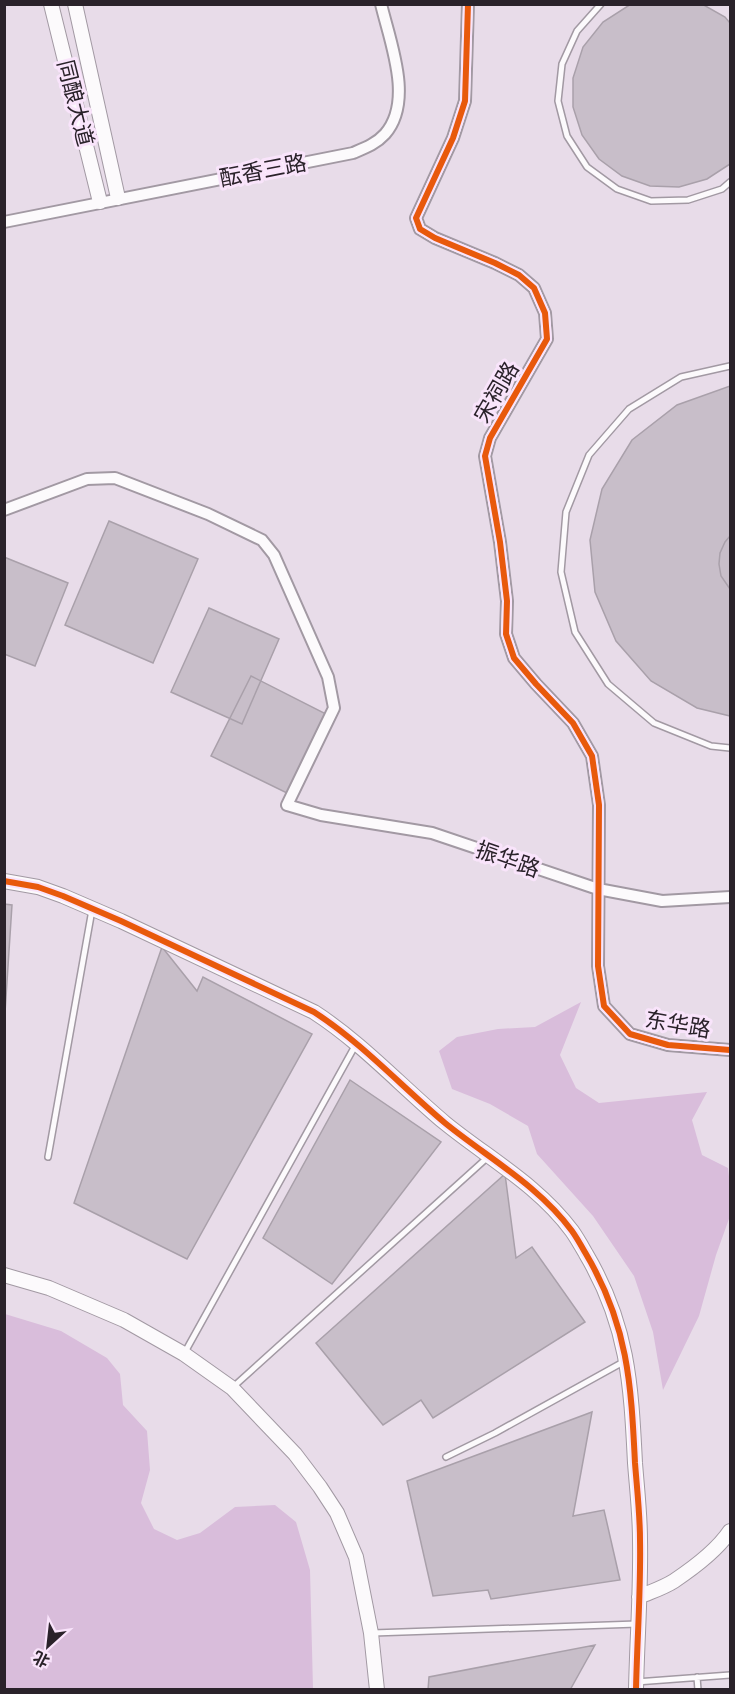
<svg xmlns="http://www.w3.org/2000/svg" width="735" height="1694" viewBox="0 0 735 1694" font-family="'Alegreya Sans','Noto Sans SC',sans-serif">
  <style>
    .green { fill: #d9bddb }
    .building { fill: #c8bec9; stroke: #a9a0aa; stroke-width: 1.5 }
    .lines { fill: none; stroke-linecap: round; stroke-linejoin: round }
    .service-casing { stroke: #a299a3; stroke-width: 8 }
    .minor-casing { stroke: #a299a3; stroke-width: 14 }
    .tertiary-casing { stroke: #a299a3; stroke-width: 16 }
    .service { stroke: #fcfafc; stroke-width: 5 }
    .minor { stroke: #fcfafc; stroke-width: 10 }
    .tertiary { stroke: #fcfafc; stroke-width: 14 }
    .cycleway-casing { stroke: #f9e4fb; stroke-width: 10 }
    .cycleway { stroke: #e8590c; stroke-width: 6 }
    .labels { text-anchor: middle; stroke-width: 6; stroke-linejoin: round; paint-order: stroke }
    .street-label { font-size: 22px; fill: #2a222a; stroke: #f9e4fb }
  </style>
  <rect width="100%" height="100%" fill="#e8dce9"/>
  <path class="green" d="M581,1002L560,1055L576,1088L599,1103L707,1092L692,1120L702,1155L728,1168L730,1185V1216L716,1255L699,1316L663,1390L653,1332L634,1276L593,1216L537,1154L528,1126L490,1104L452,1089L439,1051L457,1037L498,1029L535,1027Z
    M5,1314L61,1331L107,1358L120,1374L123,1405L147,1431L150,1470L141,1503L154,1529L177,1540L200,1533L235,1507L275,1505L296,1522L310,1570L313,1689H5Z"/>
  <path class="building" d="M631,4H702L725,17L730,23V164L707,179L679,187L650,186L622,176L599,159L582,135L573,107V78L583,47L603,22Z
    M730,386V716L697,708L651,681L616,641L595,592L590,540L602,489L632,440L677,405Z
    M109,521L198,559L153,663L65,625Z
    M730,536V589L721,576L719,564L720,553L725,542Z
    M4,557L68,583L35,666L4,654Z
    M209,608L279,639L242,724L171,692Z
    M251,676L328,715L289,794L211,756Z
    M4,904L12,905L4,1028Z
    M162,947L197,991L203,977L312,1034L187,1259L74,1203Z
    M350,1080L441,1142L332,1284L263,1238Z
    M505,1174L516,1258L532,1247L585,1322L433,1418L421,1400L383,1425L316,1343Z
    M592,1412L573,1516L604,1510L620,1580L491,1599L488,1590L433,1596L407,1481Z
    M595,1645L570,1690H428L429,1677Z"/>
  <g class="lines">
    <g class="service-casing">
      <path id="service" d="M601,4L577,31L562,64L558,101L567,136L587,167L617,189L651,201L688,200L722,189L730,182
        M730,366L681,377L629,409L589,455L566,512L561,572L575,632L608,684L654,723L711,746L730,748
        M48,1157L92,910
        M185,1352L355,1046
        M232,1388L488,1157
        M446,1457L495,1433L625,1361
        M373,1633L637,1624
        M697,1677L698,1690
        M636,1682L730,1675"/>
    </g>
    <g class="minor-casing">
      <path id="minor" d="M468,4L465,101L453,138L416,218L420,229L435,238L495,263L519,275L534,288L545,313L547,339L490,438L485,456L500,542L507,601L506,634L514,658L536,684L573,723L592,756L599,805L598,966L604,1006L630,1034L668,1045L730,1050
        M4,222L353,153C365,148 376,144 385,134C414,101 390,42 381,4
        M4,510L87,479L115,478L208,514L262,540L274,555L328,677L334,708L287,805L321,815L432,833L598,889L662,901L730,897"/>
    </g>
    <g class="tertiary-casing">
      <path id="tertiary" d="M51,4L100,202
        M75,4L118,198
        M4,881L38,887L63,896L121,921L314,1012C362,1043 401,1086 445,1123C488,1158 538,1185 572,1231C577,1238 582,1247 586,1254C628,1325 631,1383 635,1463C637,1489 640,1514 640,1540C641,1590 637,1640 636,1690
        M4,1275L49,1288L124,1320L184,1354L232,1388L295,1454L320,1487L337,1513L356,1557L371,1633L377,1690
        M639,1597C650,1592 663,1588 674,1581C692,1569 718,1549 730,1531"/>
    </g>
    <use href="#service" class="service"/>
    <use href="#minor" class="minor"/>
    <use href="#tertiary" class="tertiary"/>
    <g class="cycleway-casing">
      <path id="cycleway" d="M468,4L465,101L453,138L416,218L420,229L435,238L495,263L519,275L534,288L545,313L547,339L490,438L485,456L500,542L507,601L506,634L514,658L536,684L573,723L592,756L599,805L598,966L604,1006L630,1034L668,1045L730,1050
        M4,881L38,887L63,896L121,921L314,1012C362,1043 401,1086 445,1123C488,1158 538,1185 572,1231C577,1238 582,1247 586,1254C628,1325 631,1383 635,1463C637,1489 640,1514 640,1540C641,1590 637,1640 636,1690"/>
    </g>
    <use href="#cycleway" class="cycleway"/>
  </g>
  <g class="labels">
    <g class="street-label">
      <text transform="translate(76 103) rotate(76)" y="8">同酿大道</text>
      <text transform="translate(263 170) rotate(-11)" y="8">酝香三路</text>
      <text transform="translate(496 392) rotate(-60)" y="8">宋祠路</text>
      <text transform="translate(508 859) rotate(19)" y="8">振华路</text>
      <text transform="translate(678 1024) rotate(10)" y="8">东华路</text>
    </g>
  </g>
  <rect width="735" height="1694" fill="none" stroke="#2a222a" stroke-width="12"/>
  <g transform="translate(48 1646) rotate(207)" stroke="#f9e4fb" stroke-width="4.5" paint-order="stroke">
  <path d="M0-4.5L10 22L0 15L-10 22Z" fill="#2a222a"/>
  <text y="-9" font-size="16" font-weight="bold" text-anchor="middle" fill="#2a222a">北</text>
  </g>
</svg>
